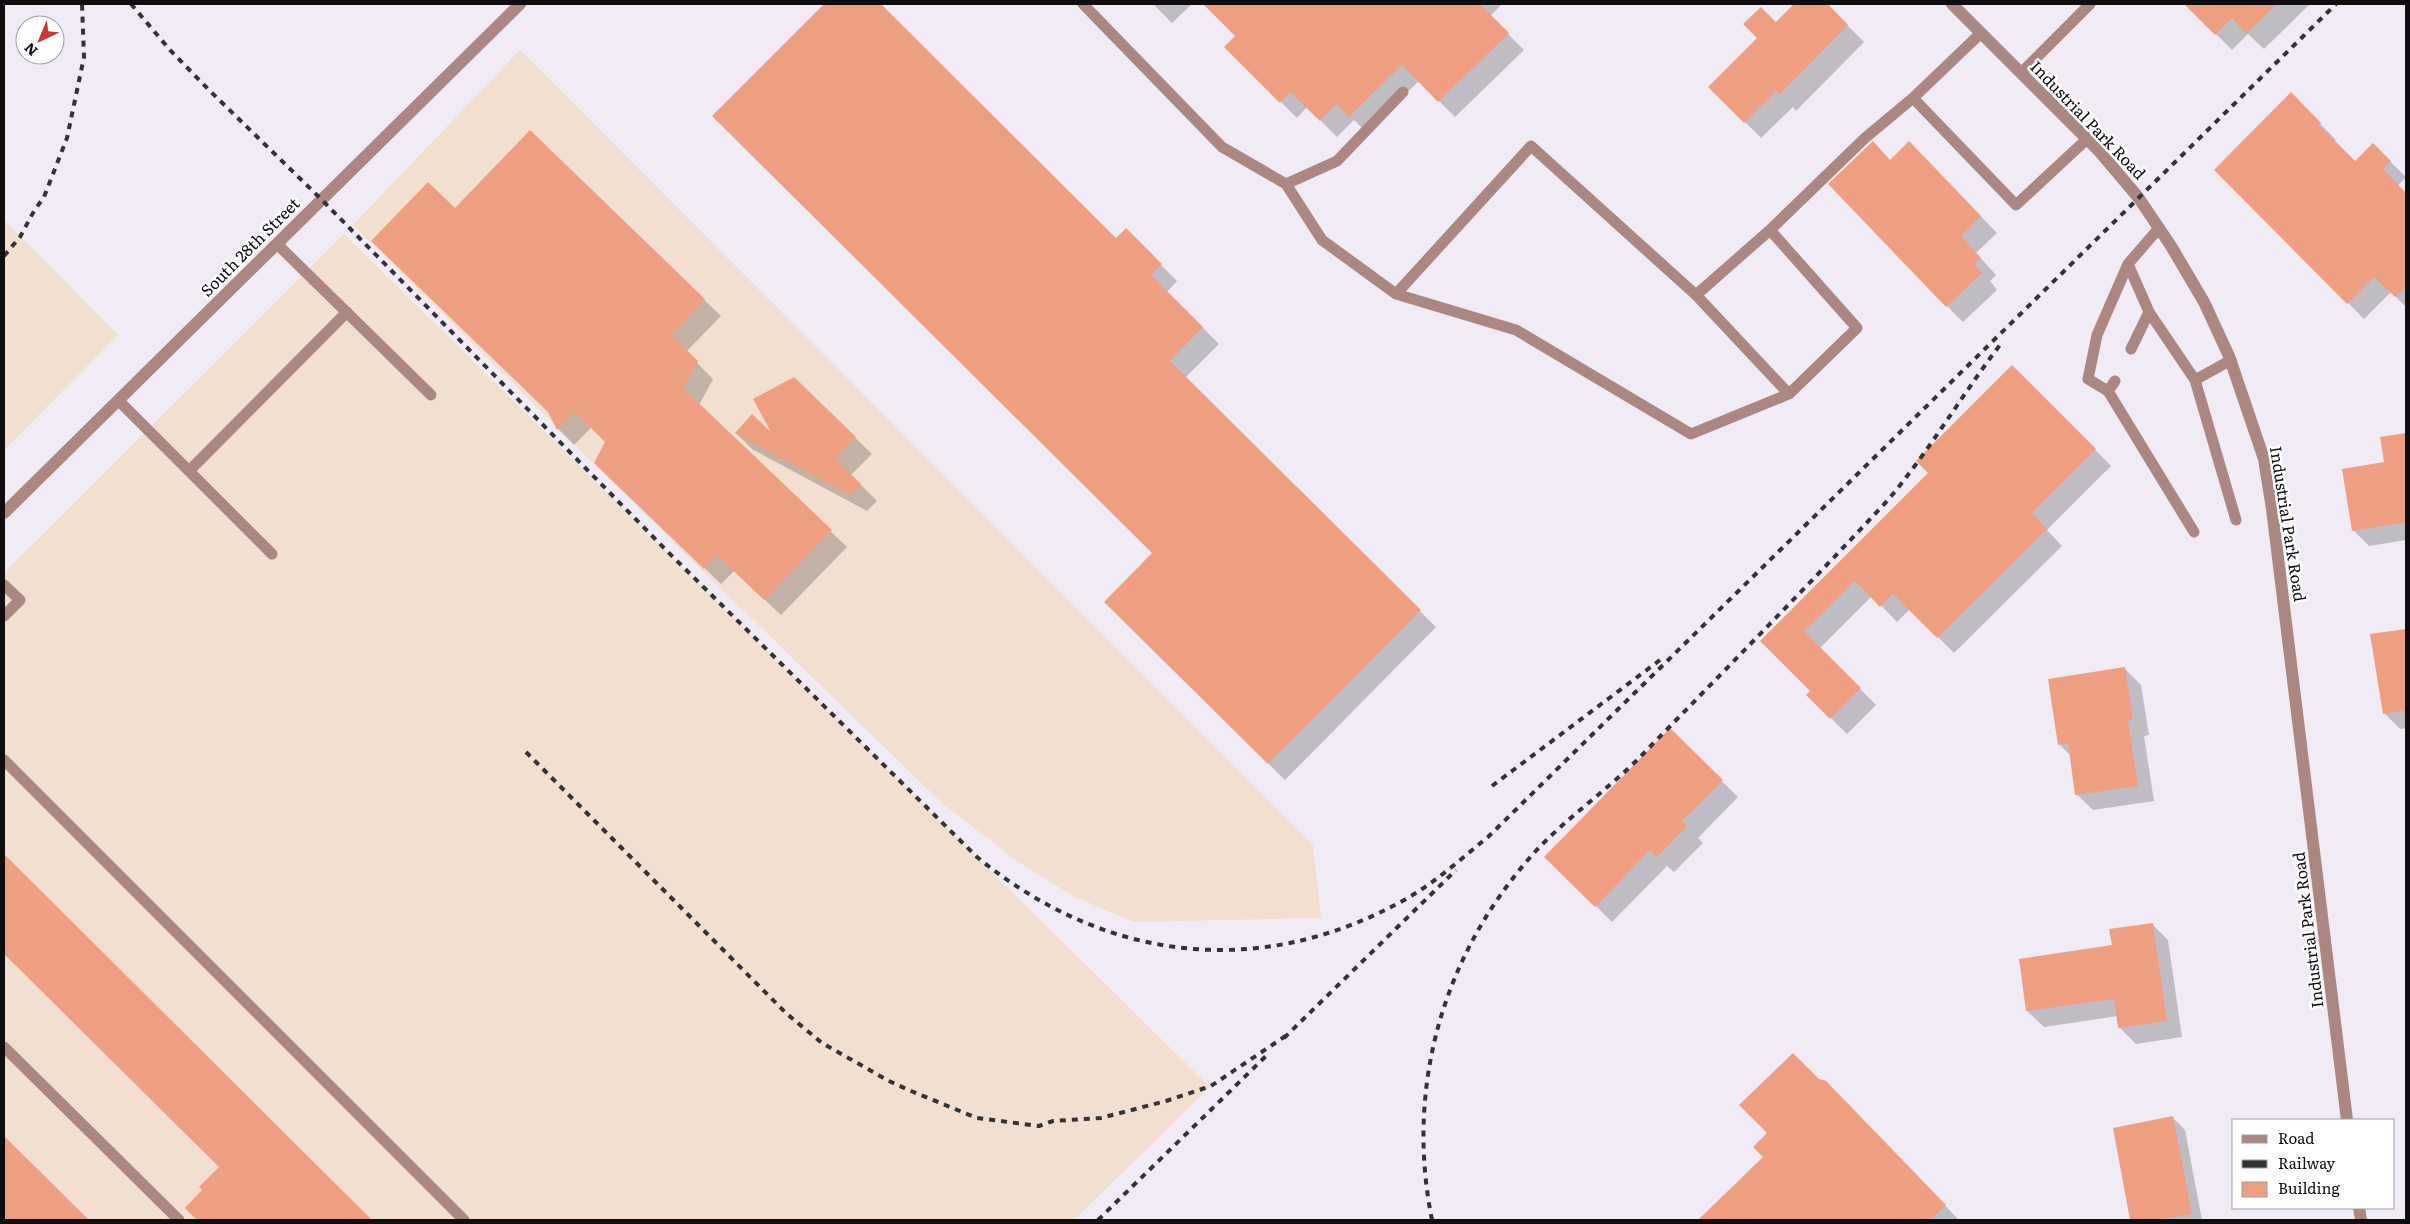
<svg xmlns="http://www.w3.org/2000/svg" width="2410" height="1224" viewBox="0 0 2410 1224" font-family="Literata,serif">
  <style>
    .industrial { fill: #f3dfd0 }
    .shadow { fill: #0003 }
    .building { fill: #ee9f81 }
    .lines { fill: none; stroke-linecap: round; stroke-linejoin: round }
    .service { stroke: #ac8782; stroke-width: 11 }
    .tertiary { stroke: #ac8782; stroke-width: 12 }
    .rail { stroke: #353236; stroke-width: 4; stroke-dasharray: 6 6; stroke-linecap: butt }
    .labels { text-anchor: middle; stroke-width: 5; stroke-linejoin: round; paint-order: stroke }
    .street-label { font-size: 16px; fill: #0f0d10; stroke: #fff }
  </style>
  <rect width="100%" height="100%" fill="#f0ebf5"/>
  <path class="industrial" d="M520,50L1313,845L1321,918L1134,922L1073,896L1017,861L944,805L685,554L353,225Z
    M4,220L118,335L4,450Z
    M344,234L1210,1087L1074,1220H4V573Z"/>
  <path class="shadow" d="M826,4H879L1116,239L1126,230L1177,281L1167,292L1219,344L1185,378L1436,627L1285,780L1106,602L1154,553L714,116Z
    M1153,4H1192L1172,23Z
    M1205,4H1502L1490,16L1524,50L1455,117L1419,81L1366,132L1354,120L1337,137L1307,107L1297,118L1226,47L1237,36Z
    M1796,4H1826L1864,42L1796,111L1793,107L1761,138L1710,87Z
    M2186,4H2310L2264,49L2248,34L2232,50Z
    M2291,94L2336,140L2334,142L2355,163L2373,145L2406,177L2398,186L2406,194V307L2391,292L2364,319L2216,170Z
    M530,132L721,316L686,352L713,379L699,405L847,547L781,615L734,571L721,584L612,479L607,442L592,427L574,445L558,429L549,412L455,210Z
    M1925,159L1997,233L1976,253L1996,275L1990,281L1997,290L1963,322L1947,306L1891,161Z
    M2012,366L2111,466L2047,530L2062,546L1954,653L1910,609L1897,622L1872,596L1820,648L1876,705L1847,734L1808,695L1811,691L1761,641L1930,473Z
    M794,378L872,454L851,475L877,501L867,511L752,449L736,433L775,438Z
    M2406,434V540L2369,546L2353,530L2385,464L2381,438Z
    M2406,630V728L2400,729L2384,713L2372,635Z
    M2125,669L2141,685L2149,735L2144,736L2154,801L2093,810L2076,794L2071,756L2059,744Z
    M1670,730L1738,797L1698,838L1703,843L1674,872L1667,866L1612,922L1546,857Z
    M4,856L371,1220H198L186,1208L204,1190L220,1167L4,952Z
    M2152,924L2168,940L2182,1037L2136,1044L2119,1027L2118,1016L2044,1027L2027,1011L2113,946Z
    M1819,1080L1842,1099L1959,1220H1700L1765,1157Z
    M2173,1118L2185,1130L2202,1220H2132L2114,1129Z
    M4,1138L87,1220H4Z"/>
  <path class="building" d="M824,4H881L1116,238L1126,228L1162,264L1151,275L1203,327L1170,361L1421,610L1268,764L1104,602L1152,553L712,116Z
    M1203,4H1480L1509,33L1438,102L1402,65L1349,117L1337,104L1320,121L1290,92L1280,103L1224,47L1235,36Z
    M1794,4H1828L1848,25L1779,95L1776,91L1744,123L1708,87L1757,38L1743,24L1761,7L1776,22Z
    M2184,4H2277L2246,34L2232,18L2215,35Z
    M2291,92L2321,123L2319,125L2355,161L2373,143L2391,161L2383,169L2406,193V287L2395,297L2374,277L2347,304L2214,170Z
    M530,130L705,299L671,335L698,361L683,388L832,530L764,600L717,555L704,569L594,463L605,442L575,412L557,430L548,412L371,241L428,182L455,208Z
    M1873,141L1890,160L1909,141L1981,216L1961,236L1981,258L1974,264L1982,273L1946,307L1828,184Z
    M2012,365L2096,449L2032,513L2047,529L1937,638L1893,594L1880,607L1855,581L1804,631L1861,688L1830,719L1806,695L1810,691L1760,641L1928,473L1916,461Z
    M794,377L856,437L835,459L861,484L850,495L735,433L752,414L771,432L753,399Z
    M2406,433V522L2352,531L2342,469L2384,462L2380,437Z
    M2406,629V710L2383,714L2370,634Z
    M2125,667L2133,719L2128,720L2138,786L2075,795L2068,743L2058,745L2048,679Z
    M1670,728L1723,780L1682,821L1687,826L1657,857L1650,850L1595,907L1544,857Z
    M4,854L372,1220H197L185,1208L202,1190L199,1187L219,1167L4,954Z
    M2153,923L2167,1021L2118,1028L2114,999L2026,1011L2019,959L2112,945L2109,929Z
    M1793,1053L1819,1079L1826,1081L1946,1205L1930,1220H1698L1763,1157L1753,1147L1767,1133L1739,1105Z
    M2173,1116L2192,1214L2157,1220H2130L2113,1128Z
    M4,1136L89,1220H4Z"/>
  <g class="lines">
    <path class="service" d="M1083,4L1222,147L1286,184L1337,161L1403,92
      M1981,33L1913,98L2016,205L2087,139
      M2021,73L2090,4
      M1286,184L1322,240L1396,294L1516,330L1691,434L1789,394L1857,328L1770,230L1865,138L1913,98
      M2159,228L2128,264L2149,312L2195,380
      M277,244L431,395
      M1396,294L1531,146L1696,295L1789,394
      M1696,295L1770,230
      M2131,349L2149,312
      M2231,360L2195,380L2236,520
      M2115,381L2108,391L2194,532
      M2108,391L2088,379L2097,335L2128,264
      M119,401L272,554
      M189,471L347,312
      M4,585L20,600L4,616
      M4,760L464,1220
      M4,1047L179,1220"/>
    <path class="tertiary" d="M1952,4L2099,151L2138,197L2171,246L2204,302L2229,356L2264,459L2272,509L2347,1120
      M4,513L520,4
      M2359,1208L2361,1220"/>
    <path class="rail" d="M131,4L170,50L208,89L321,199L668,552L977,857C1105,962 1260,981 1406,899C1436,882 1462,858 1488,837L2336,4
      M4,256L20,237L34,211L44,197L67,138L84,57L82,4
      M526,752L787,1014L822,1043L889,1081L911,1091L977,1118L1039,1126L1053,1121L1101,1118L1166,1101L1211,1086L1290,1033
      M1492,786L1664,657
      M1284,1038L1456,870
      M1098,1220L1266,1056
      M1432,1220C1405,1087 1443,954 1534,853C1565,819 1605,792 1638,759C1722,673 1806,588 1888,500C1930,450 1963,393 2003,341"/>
  </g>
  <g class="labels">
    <g class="street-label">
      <text transform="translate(2088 120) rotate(46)" y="6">Industrial Park Road</text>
      <text transform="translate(250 247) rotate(-45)" y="6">South 28th Street</text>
      <text transform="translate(2288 524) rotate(81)" y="6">Industrial Park Road</text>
      <text transform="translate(2308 930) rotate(-97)" y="6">Industrial Park Road</text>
    </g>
  </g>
  <rect width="2410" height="1224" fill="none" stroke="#0f0d10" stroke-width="10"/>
  <rect x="2232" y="1119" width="162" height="90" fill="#ffffff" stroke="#9f9e9f"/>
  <rect x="2242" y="1135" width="25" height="8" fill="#ac8782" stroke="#9f9e9f"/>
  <text x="2278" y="1144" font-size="15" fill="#0f0d10">Road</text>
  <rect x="2242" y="1160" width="25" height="8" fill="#353236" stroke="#9f9e9f"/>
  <text x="2278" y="1169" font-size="15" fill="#0f0d10">Railway</text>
  <rect x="2242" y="1182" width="25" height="15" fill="#ee9f81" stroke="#9f9e9f"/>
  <text x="2278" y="1194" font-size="15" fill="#0f0d10">Building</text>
  <g transform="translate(40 40) rotate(224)"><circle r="24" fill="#ffffff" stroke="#9f9e9f"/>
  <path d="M0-4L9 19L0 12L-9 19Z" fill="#c93a37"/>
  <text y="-8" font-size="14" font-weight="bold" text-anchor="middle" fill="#0f0d10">N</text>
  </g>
</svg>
